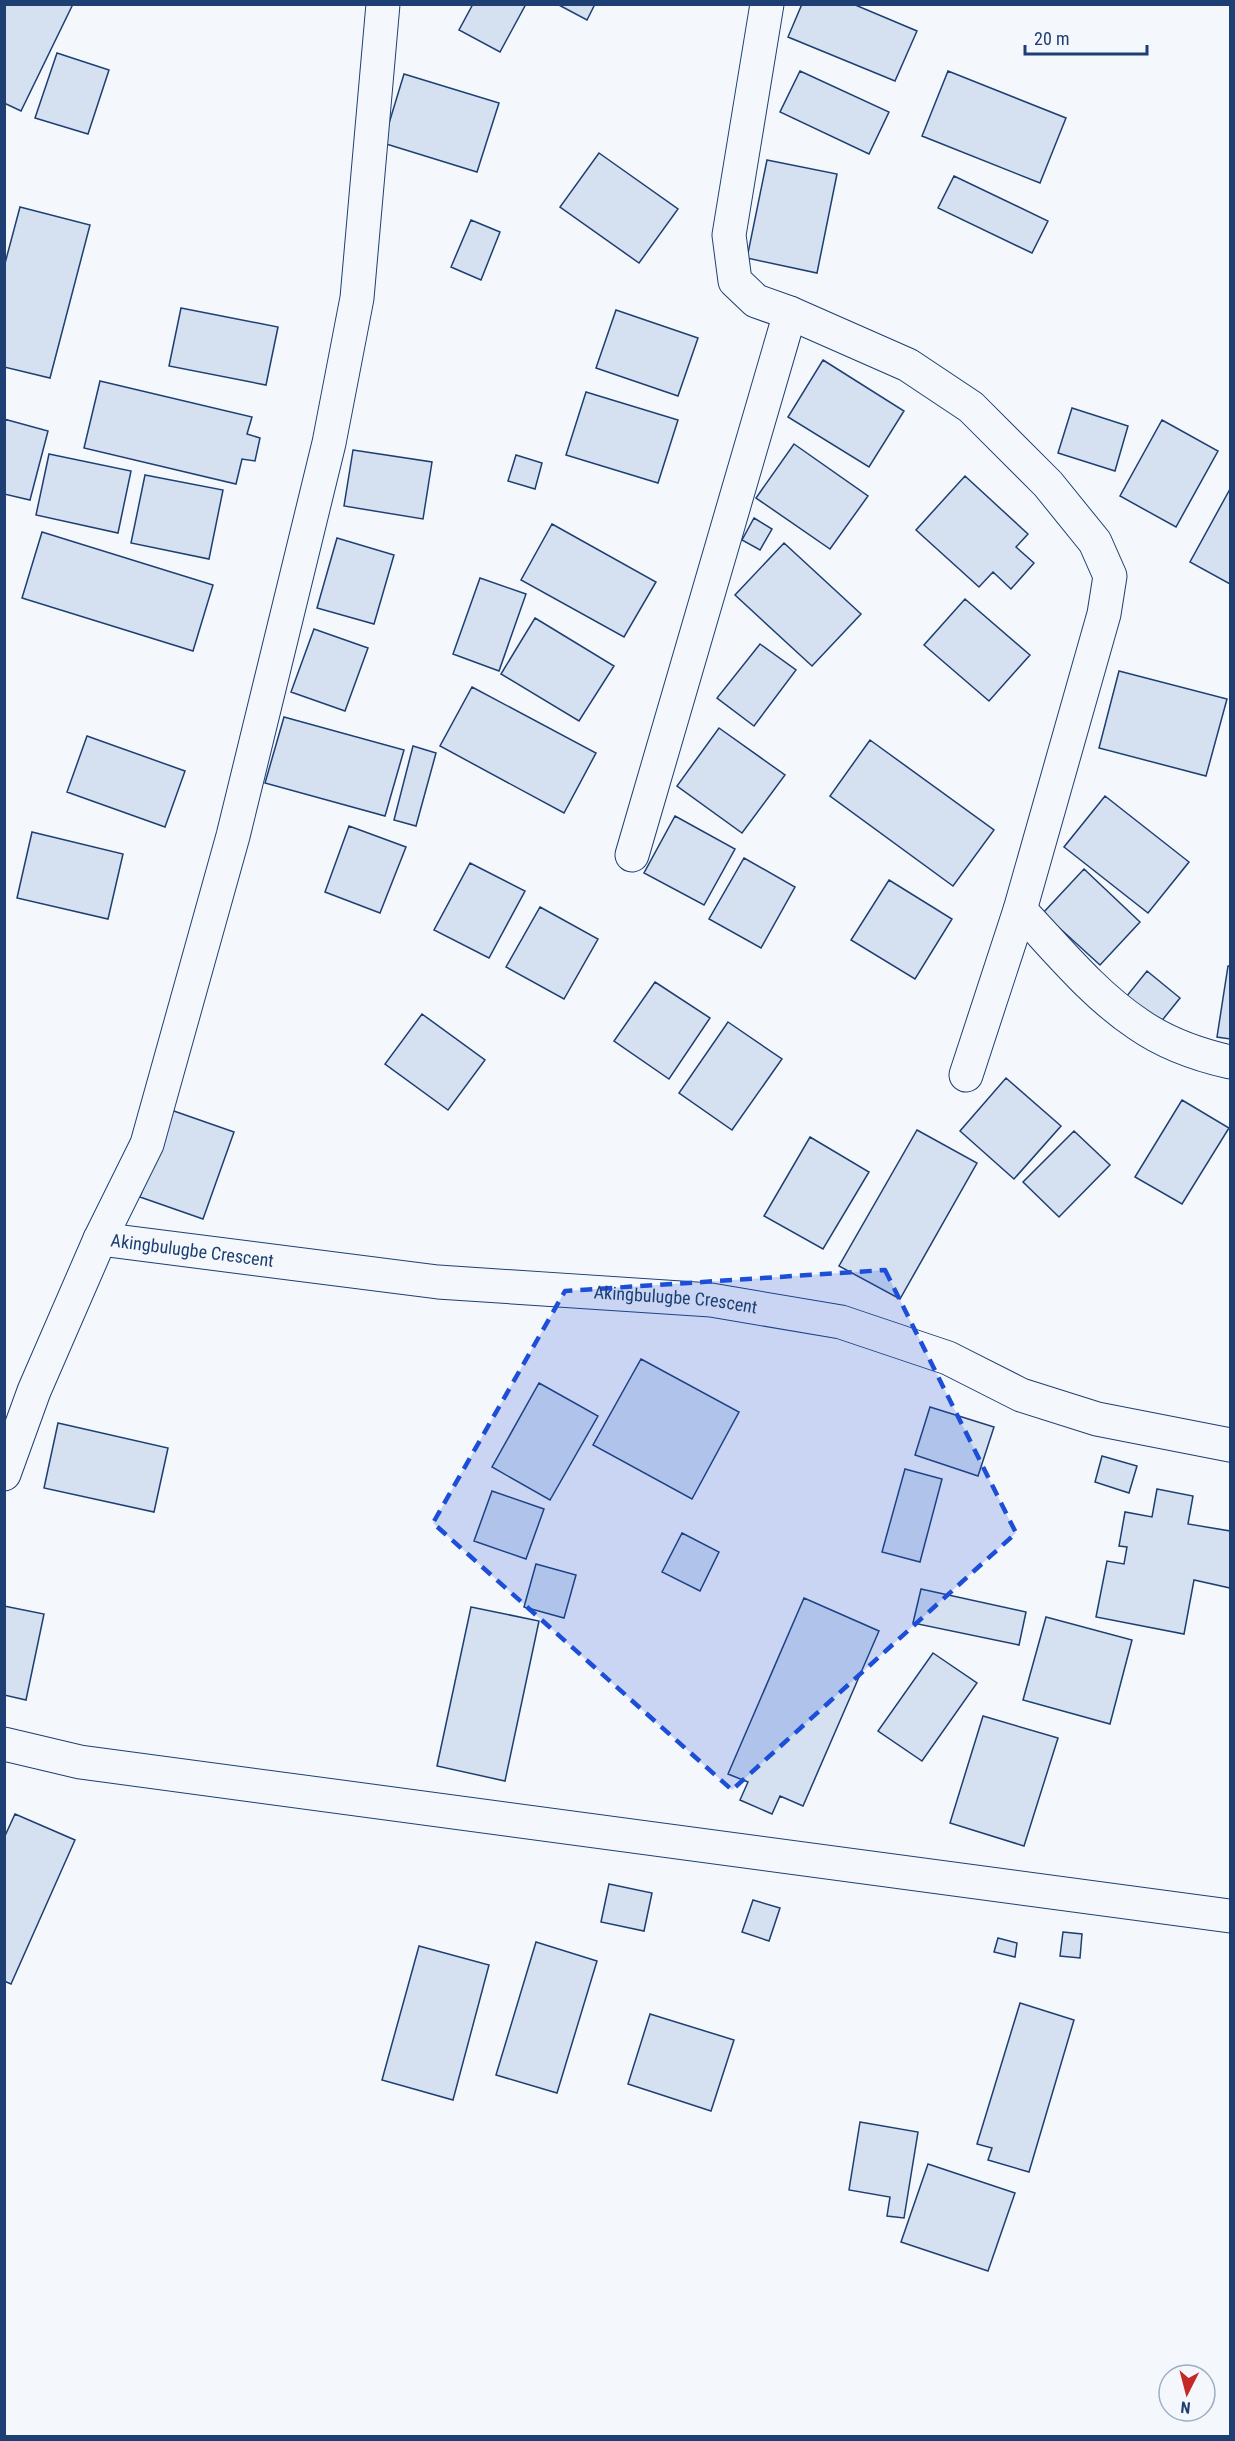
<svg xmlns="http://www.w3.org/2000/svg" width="1235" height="2441" viewBox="0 0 1235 2441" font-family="'Roboto Condensed',sans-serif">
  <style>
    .building { fill: #d5e0f0; stroke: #1d3f73; stroke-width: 1.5 }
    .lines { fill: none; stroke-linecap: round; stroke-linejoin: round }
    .minor-casing { stroke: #1d3f73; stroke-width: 35 }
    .minor { stroke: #f4f7fb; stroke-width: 33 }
    .marked { fill: #1d4ed8; fill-opacity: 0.2; stroke: #1d4ed8; stroke-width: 4.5; stroke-dasharray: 12 8; stroke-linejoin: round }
    .labels { text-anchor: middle; stroke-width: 4.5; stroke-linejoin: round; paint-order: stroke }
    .street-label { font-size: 18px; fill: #1d3f73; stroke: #f4f7fb }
  </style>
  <rect width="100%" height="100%" fill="#f4f7fb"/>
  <path class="building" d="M4,4H73L21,111L4,103Z
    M473,4H526L500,52L459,30Z
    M557,4H595L587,20Z
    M802,4H853L917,31L895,81L788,37Z
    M57,53L109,70L88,134L35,118Z
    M800,71L889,112L869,154L780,112Z
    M948,71L1066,118L1040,183L922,136Z
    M404,74L499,103L477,172L383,143Z
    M599,153L678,209L639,263L560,207Z
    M767,160L837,174L817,273L747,258Z
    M954,176L1048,221L1032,253L938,208Z
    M20,207L90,225L50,378L4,367V267Z
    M471,220L500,232L481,280L451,267Z
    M181,308L278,327L266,385L169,366Z
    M616,310L698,338L678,396L596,368Z
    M823,360L904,411L869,467L788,417Z
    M100,381L252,417L247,434L260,438L255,461L242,459L236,484L84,448Z
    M586,392L678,420L658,483L566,455Z
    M1072,408L1128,426L1115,471L1058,453Z
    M4,419L48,431L30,500L4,494Z
    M1162,420L1218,451L1176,527L1120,496Z
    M794,444L868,496L830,549L756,498Z
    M353,450L432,462L423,519L344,506Z
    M49,454L131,471L118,533L36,515Z
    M516,455L542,463L535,489L508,481Z
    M145,475L223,490L209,559L131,543Z
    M965,476L1028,534L1016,547L1034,563L1011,589L993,572L979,587L916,530Z
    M1230,489V584L1190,562Z
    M754,518L772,529L760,550L742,540Z
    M552,524L656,582L624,637L521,580Z
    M42,532L213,585L193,651L22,598Z
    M337,538L394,555L374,624L317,608Z
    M784,543L861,614L812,666L735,595Z
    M480,578L526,594L499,671L453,654Z
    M965,599L1030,655L989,701L924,645Z
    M535,618L614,666L579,721L501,674Z
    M314,629L368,648L345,711L291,692Z
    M760,644L796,670L754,726L717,698Z
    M1119,671L1227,699L1206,776L1099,748Z
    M472,687L596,753L564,813L440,746Z
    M284,717L404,750L385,816L265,783Z
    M719,728L785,775L742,833L677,786Z
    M87,736L185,771L165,827L67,792Z
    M870,740L994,830L953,886L830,796Z
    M413,746L436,753L416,826L394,820Z
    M1105,796L1189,862L1148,913L1064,847Z
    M675,816L735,849L704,905L644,873Z
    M349,826L406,847L380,913L325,892Z
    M32,832L123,854L108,919L17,898Z
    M744,858L795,887L761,948L709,919Z
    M470,863L525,891L489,958L434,930Z
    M1084,869L1140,922L1100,965L1043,913Z
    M889,880L952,919L915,979L851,940Z
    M540,907L598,939L564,999L506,967Z
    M1228,966H1230V1039L1217,1037Z
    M1147,971L1180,998L1160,1023L1126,997Z
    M655,982L710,1018L669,1079L614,1041Z
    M422,1014L485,1060L448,1110L385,1064Z
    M728,1022L782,1059L732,1130L679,1093Z
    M1006,1078L1061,1126L1014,1179L960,1131Z
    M1182,1100L1229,1128L1182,1204L1135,1177Z
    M171,1110L234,1132L203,1219L140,1197Z
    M917,1130L977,1163L900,1299L839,1266Z
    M1074,1131L1110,1165L1059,1217L1023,1182Z
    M810,1137L869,1172L823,1249L764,1216Z
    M641,1359L739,1412L692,1499L593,1445Z
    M539,1383L598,1416L550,1500L492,1467Z
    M930,1407L994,1427L978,1476L915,1455Z
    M58,1423L168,1448L154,1512L44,1488Z
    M1102,1456L1137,1466L1129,1493L1095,1482Z
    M905,1469L942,1479L920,1562L882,1552Z
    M1157,1489L1193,1496L1188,1524L1230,1531V1588L1194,1580L1184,1634L1096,1617L1107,1561L1124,1564L1127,1547L1119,1546L1125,1512L1152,1517Z
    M492,1491L544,1509L526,1559L474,1541Z
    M682,1533L719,1552L700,1591L662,1572Z
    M536,1564L576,1575L564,1618L524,1607Z
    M921,1589L1026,1612L1019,1645L913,1623Z
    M804,1598L879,1631L803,1806L780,1796L772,1814L740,1800L748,1782L728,1774Z
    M4,1606L44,1614L26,1700L4,1695Z
    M471,1607L539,1621L505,1781L437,1766Z
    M1046,1617L1132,1640L1110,1724L1023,1700Z
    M933,1653L977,1683L922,1761L878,1731Z
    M983,1716L1058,1738L1024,1846L950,1823Z
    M15,1814L75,1840L11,1984L4,1981V1838Z
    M609,1884L652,1893L644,1931L601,1922Z
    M753,1900L780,1908L769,1941L742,1932Z
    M1063,1932L1082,1934L1080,1958L1060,1956Z
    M998,1938L1017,1943L1015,1957L994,1952Z
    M536,1942L597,1961L557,2093L496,2075Z
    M419,1946L489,1965L453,2100L382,2080Z
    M1020,2003L1074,2020L1029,2172L988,2160L992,2148L977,2144Z
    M650,2014L734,2040L711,2111L628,2084Z
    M860,2122L918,2132L904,2218L887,2216L890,2197L849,2190Z
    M928,2164L1015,2193L988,2271L901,2242Z"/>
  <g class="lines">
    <g class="minor-casing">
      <g id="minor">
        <path d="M767,4L729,235L735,281L756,301L790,313L908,365L971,407L1048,484L1095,542L1110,576L1104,614L1020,910L966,1075"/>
        <path d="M632,855L790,313"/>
        <path d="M1020,910C1057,949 1093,994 1138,1024C1165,1043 1199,1055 1230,1062"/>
        <path id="s1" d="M100,1239L438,1282L711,1300L841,1322L948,1358L1021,1395L1097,1419L1230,1445"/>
        <path d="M4,1474L34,1391L100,1239L147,1144L233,836L329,443L357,298L383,4"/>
        <path d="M4,1744L80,1762L1230,1916"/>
      </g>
    </g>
    <use href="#minor" class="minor"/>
  </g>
  <path class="marked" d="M885,1270L1016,1533L732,1790L433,1523L565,1291Z"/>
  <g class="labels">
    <g class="street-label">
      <text dy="6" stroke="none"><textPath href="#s1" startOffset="93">Akingbulugbe Crescent</textPath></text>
      <text dy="6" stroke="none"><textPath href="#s1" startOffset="579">Akingbulugbe Crescent</textPath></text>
    </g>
  </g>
  <rect width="1235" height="2441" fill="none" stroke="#1d3f73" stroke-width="12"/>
  <g transform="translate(1187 2393) rotate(186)"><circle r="28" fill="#f4f7fb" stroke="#9eadc5" stroke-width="1.5"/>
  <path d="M0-4.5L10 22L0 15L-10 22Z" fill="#c62828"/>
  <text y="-9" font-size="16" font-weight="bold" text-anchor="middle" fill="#1d3f73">N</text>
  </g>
  <path d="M1025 45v9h122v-9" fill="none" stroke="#1d3f73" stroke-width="3"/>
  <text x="1034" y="45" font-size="18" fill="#1d3f73" stroke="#f4f7fb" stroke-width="4.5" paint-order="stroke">20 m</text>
</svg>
